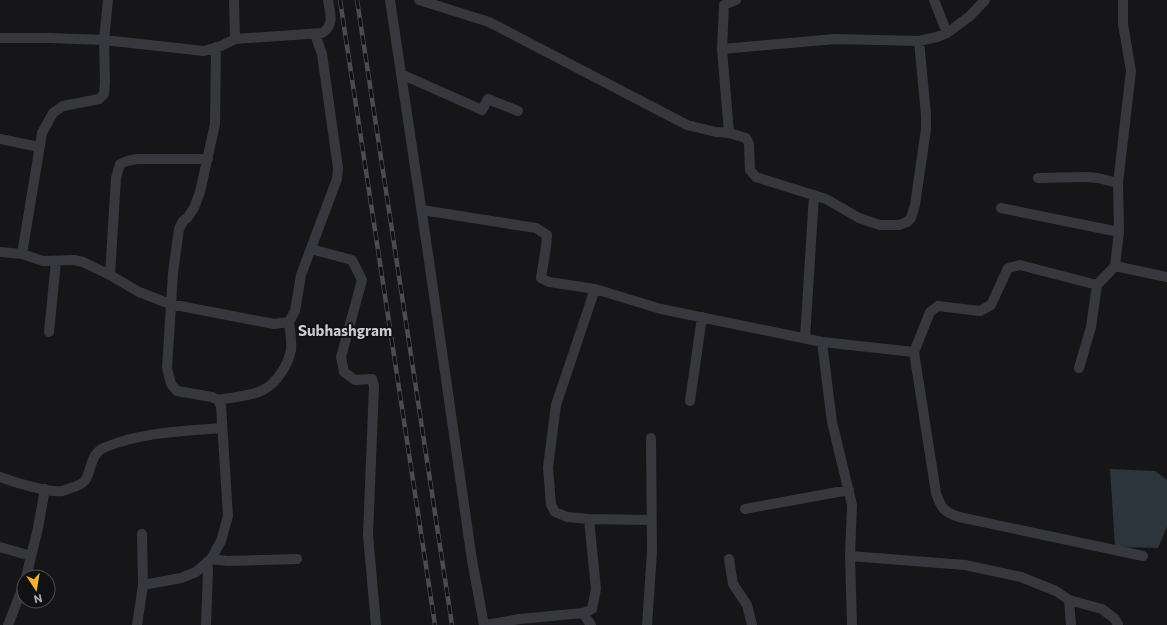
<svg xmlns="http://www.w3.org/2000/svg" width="1167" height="625" viewBox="0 0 1167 625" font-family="Commissioner,sans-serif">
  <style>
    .water { fill: #2c353c }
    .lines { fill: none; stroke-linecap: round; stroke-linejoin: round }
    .street { stroke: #37383d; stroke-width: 10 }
    .rail-casing { stroke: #4a4c52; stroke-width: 4.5 }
    .rail { stroke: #111113; stroke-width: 3; stroke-dasharray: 9; stroke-linecap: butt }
    .labels { text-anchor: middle; stroke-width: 4; stroke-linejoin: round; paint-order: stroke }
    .district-label { font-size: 15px; font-weight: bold; fill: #c9ccd4; stroke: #111113 }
  </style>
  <rect width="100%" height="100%" fill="#161618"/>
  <path class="water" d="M1110,469L1155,471L1167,480V527L1158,548L1115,547Z"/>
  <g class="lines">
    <path class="street" d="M234,0L235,39
      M390,0L428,254L472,560L484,625
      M419,0L489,22L687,125L716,132L729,133L722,49L724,5L736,0
      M934,0L947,33
      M1123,0V24L1131,71L1118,183L1119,232L1115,266L1167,277
      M0,38H49L104,40L204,51L221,46L235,39L322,33C335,25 330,13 328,0
      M722,49L835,39L919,41L937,37L947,33L970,16L985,0
      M401,74L482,110L488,99L518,111
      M729,133L746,138L749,144L750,170L756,177L826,199L859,218L880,225H899L907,222L911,218L915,205L926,129V115L919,41
      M0,139L39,147
      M1038,178L1084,177L1098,178L1118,183
      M1001,208L1119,232
      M422,210L536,228L547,235L546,247L541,278L549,282L595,289L661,309L822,342L914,352L930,312L938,306L980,311L991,305L1008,268L1020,265L1097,285L1115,266
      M311,249L352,260L362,280L341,357L344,372L355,380L372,379L374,386L368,535L376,625
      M0,252L22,254L43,261L74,260L83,262L110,275L139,292L170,304L274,324L289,322L295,311L301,275L337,179L338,168L322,54L315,34
      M22,254L42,133L53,113L63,106L99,99L104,94L105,82L104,40L108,0
      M110,275L116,178L120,164L127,161L137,159H208
      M595,289L556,405L548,467L551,505L555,512L567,517L589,519L651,520
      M49,332L56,261
      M805,338L814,195
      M822,342L832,422L852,505L850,556L852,625
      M914,352L936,493C941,508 944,512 959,517L1143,556
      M1079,368L1091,327L1097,285
      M218,400C232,397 250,397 263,390C277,383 288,365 291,350C292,341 290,331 289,322
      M690,401L702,317
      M0,477C13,482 49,493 62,491C66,490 70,488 74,487C79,485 83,484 86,479C92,467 91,452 106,447C142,432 184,431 222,428
      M745,509L849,490
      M0,547L31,556
      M850,556L965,565L1021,577L1056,591L1069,600L1102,609L1115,619L1118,625
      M211,559L228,561L297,559
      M729,559L733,584L747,605L752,625
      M26,577L38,528L45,489
      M143,585L181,578L196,572L211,559L221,541L228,516L221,406L218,400L212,397L177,391L171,384L167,368L173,273L179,229L183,221L188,217L194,208L200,192L215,124L216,47
      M1069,600L1071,625
      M583,613L591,625
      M8,625L24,584
      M137,625L143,585L142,534
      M206,625L208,570L207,562
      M485,625L520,619L583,613L592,609L596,589L589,519
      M647,625L652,552L651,438"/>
    <g class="rail-casing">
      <path id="rail" d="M340,0L435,625
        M357,0L452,625"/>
    </g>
    <use href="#rail" class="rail"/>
  </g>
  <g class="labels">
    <g class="district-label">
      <text x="345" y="336">Subhashgram</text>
    </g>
  </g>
  <g transform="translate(36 589) rotate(168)"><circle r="19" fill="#111113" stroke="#4d4f55"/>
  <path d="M0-3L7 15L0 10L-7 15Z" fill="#f2b134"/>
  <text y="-6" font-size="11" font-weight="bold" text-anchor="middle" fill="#a8adb8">N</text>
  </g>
</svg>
